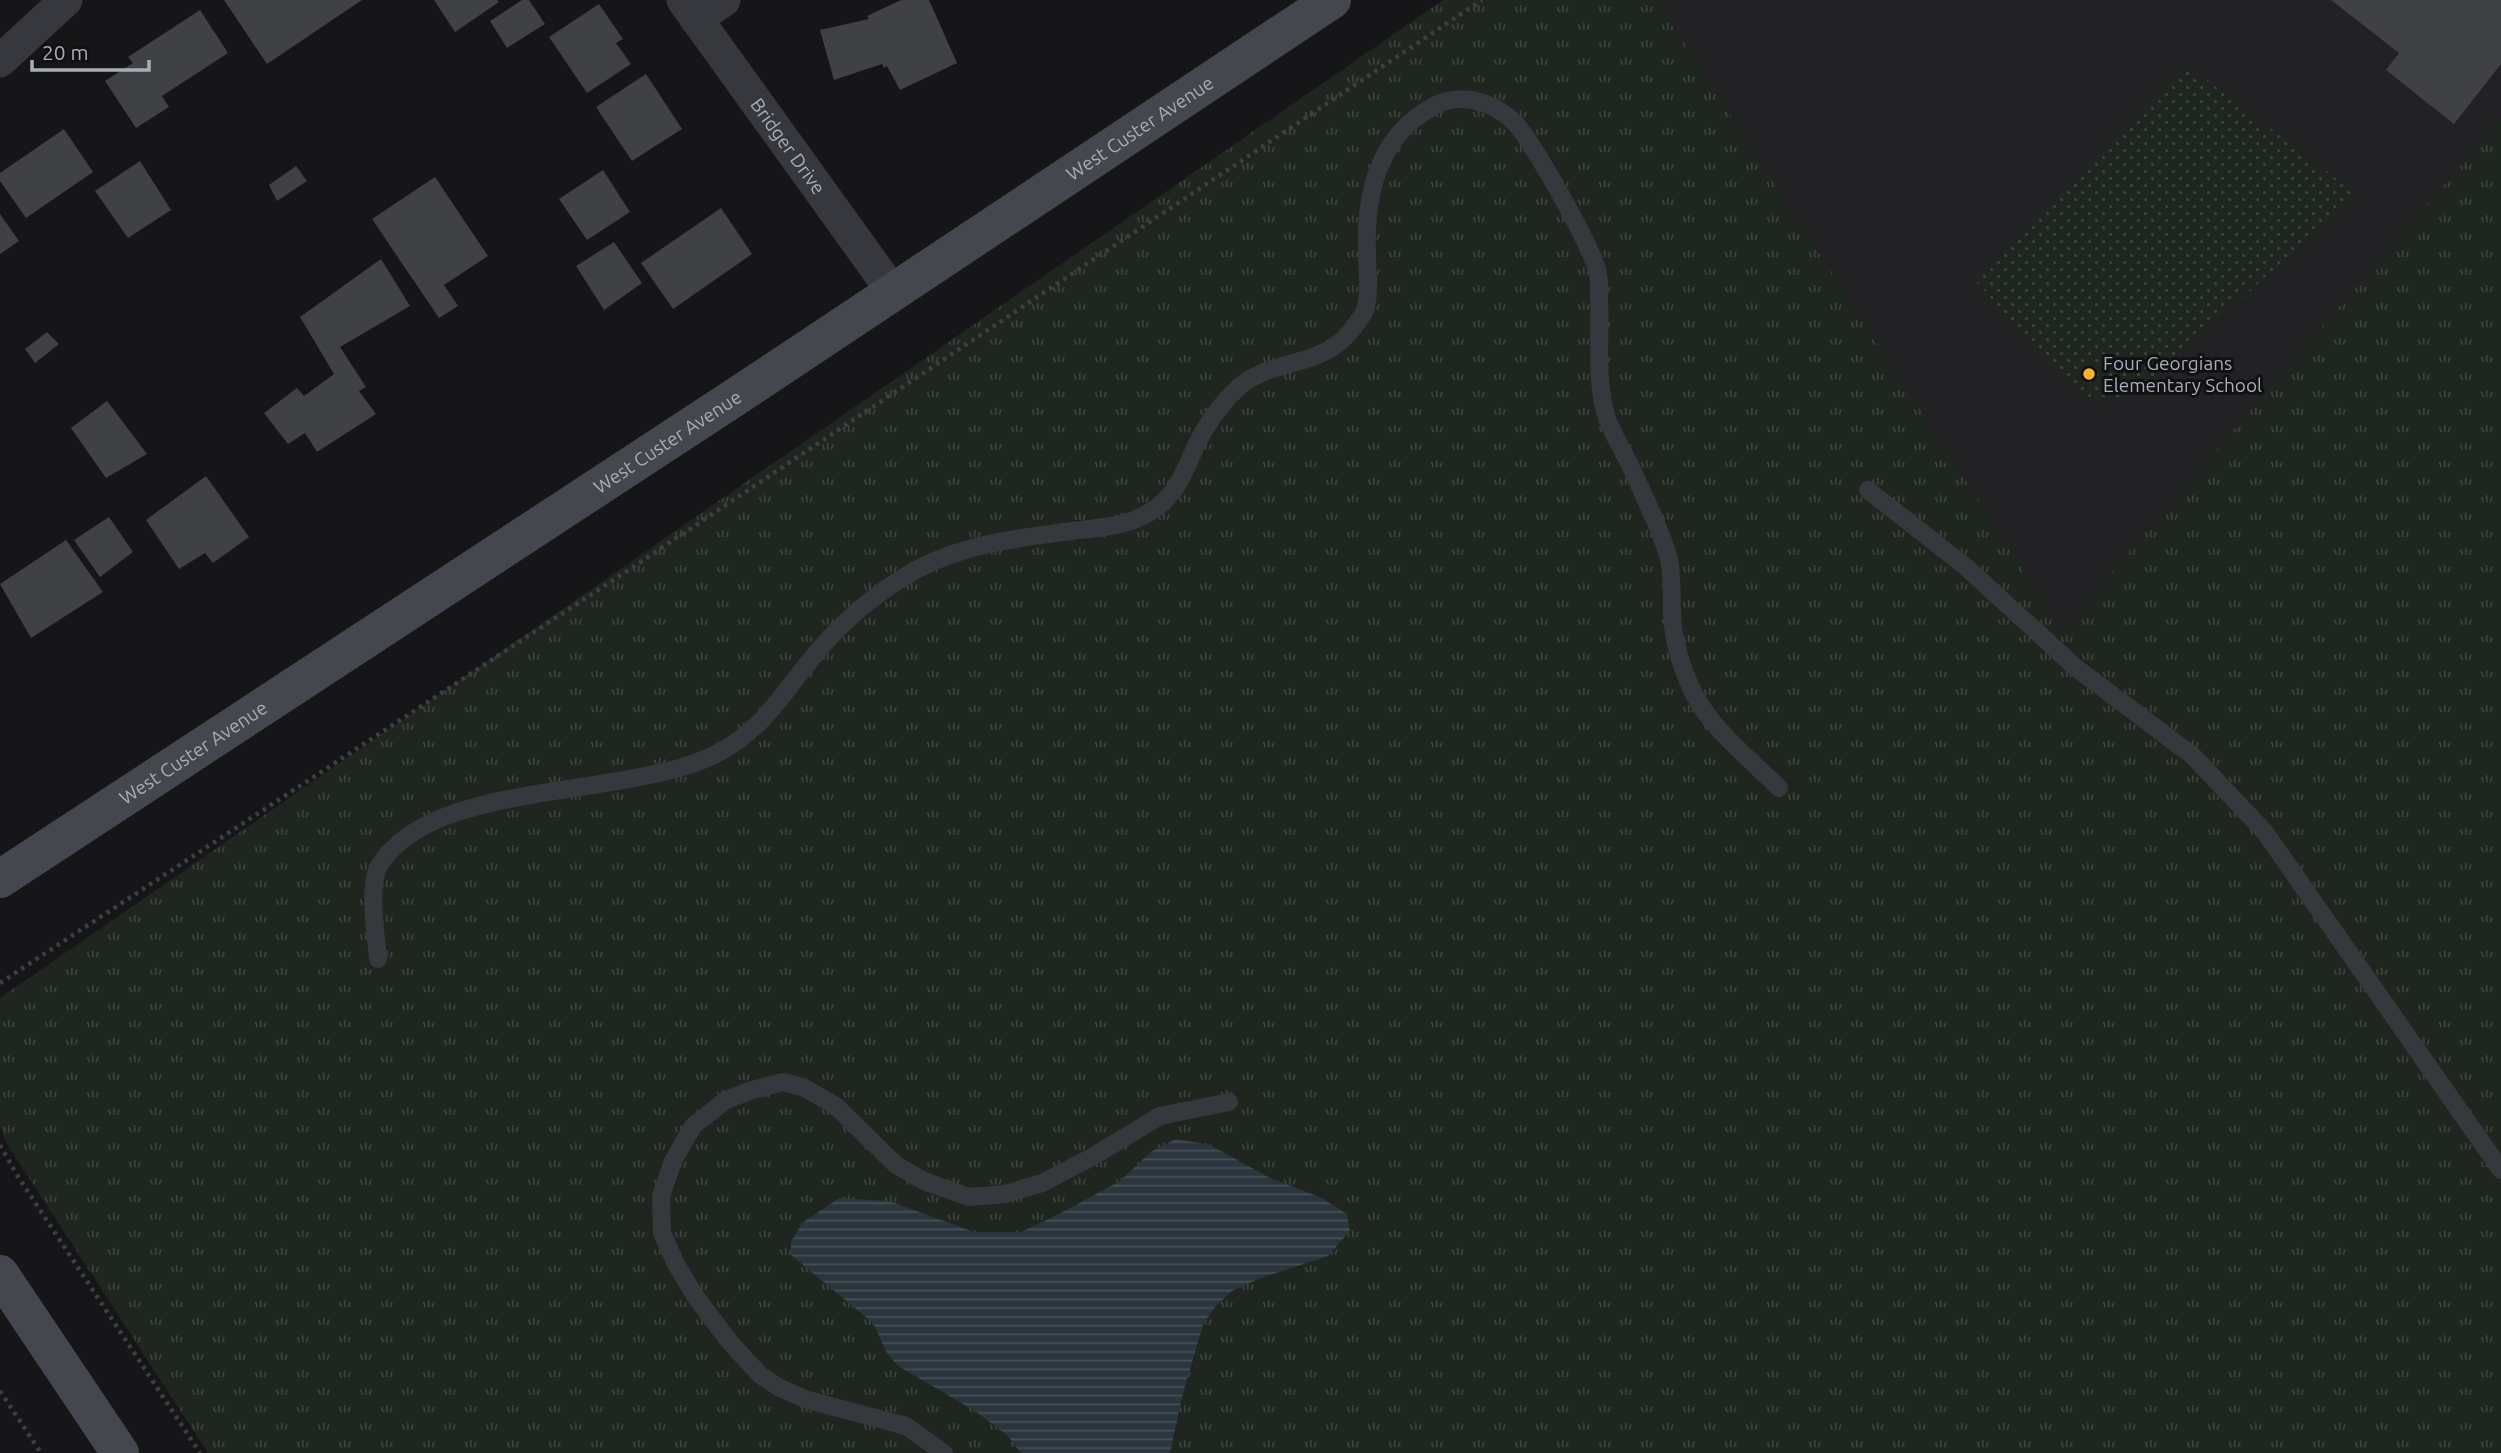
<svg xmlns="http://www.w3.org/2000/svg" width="2501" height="1453" viewBox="0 0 2501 1453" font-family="Ubuntu,sans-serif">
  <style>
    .built { fill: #222225 }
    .grass { fill: url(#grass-tufts) }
    .park { fill: url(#park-dots) }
    .water { fill: url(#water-rules) }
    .building { fill: #404145 }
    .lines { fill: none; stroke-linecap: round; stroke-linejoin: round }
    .path { stroke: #3d3f44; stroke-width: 4.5; stroke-dasharray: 3.5 5; stroke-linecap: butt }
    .service { stroke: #37383d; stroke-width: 18 }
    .minor { stroke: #37383d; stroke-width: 33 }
    .secondary { stroke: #44474d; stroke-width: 38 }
    .poi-dot { fill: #fbb22b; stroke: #111113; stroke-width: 2.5 }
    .labels { text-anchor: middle; stroke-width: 6; stroke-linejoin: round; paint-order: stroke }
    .street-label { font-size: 19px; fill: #a7adb9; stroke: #111113 }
    .poi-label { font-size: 19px; fill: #a7adb9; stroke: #111113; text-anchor: start }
  </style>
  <defs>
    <pattern id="grass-tufts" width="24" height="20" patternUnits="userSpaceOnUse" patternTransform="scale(1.75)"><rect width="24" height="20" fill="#1e261f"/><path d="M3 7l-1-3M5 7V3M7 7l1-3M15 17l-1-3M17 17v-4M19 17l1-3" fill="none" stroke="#3c433d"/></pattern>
    <pattern id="park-dots" width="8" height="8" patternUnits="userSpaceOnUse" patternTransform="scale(1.75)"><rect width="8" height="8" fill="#1e261f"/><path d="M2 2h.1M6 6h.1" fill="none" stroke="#3c433d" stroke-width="1.8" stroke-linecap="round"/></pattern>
    <pattern id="water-rules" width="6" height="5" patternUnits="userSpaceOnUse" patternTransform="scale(1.75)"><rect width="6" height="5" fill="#2b353d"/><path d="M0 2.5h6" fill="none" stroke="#475057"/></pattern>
  </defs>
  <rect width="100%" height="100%" fill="#161618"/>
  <path class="built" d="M1656,0H2501V118L2062,631Z"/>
  <path class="grass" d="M1443,0H1656L2062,630L2501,118V1453H208L7,1144L0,1127V998Z"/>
  <path class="park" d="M2187,65L2358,195L2132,395L2102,402L2071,389L1975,280Z"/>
  <path class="water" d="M1176,1139L1210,1145L1270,1178L1322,1198L1347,1214L1350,1231L1328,1256L1261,1278L1232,1291L1215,1307L1203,1325L1183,1393L1170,1453H1021L1008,1436L975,1411L898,1366L887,1353L873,1323L791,1255V1242L802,1223L839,1198L889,1201L974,1232H1021L1059,1214L1120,1181L1152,1151Z"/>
  <path class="building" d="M224,0H362L267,64Z
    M434,0H497L499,2L455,32Z
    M522,0H529L545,24L507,48L490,21Z
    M901,0H929L957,63L900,90L887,66L884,68L882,64L834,80L820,30L869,19L867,16Z
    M2331,0H2501V64L2454,124L2386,70L2399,53Z
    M599,4L623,39L616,43L631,64L587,93L549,37Z
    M200,10L228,53L162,96L169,107L136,128L105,81L133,63L128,57Z
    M646,74L682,129L632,161L596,107Z
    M64,129L93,172L26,218L0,181V173Z
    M140,161L171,210L128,238L95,191Z
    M296,166L307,181L277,201L269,185Z
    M603,170L630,212L587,240L559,199Z
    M435,177L488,256L444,285L458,306L439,318L372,219Z
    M721,208L752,254L673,309L641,263Z
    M0,214L19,241L0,254Z
    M614,242L642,283L604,310L576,266Z
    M381,259L410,306L340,347L366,387L359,391L376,414L317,452L305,433L288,444L264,413L297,388L304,396L334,374L300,317Z
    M47,332L59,344L35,363L25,349Z
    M107,401L147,454L106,478L71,428Z
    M206,476L249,537L213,563L205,553L179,569L146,520Z
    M109,517L133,552L100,577L74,540Z
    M66,540L103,592L31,638L0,584Z"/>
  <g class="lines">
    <path class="path" d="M0,983L627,571L1482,0
      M0,1145L17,1175L200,1453
      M0,1391L41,1453"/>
    <path class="service" d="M1868,490L1966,567L2075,667L2193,756L2264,831L2501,1170
      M378,959C376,936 368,885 379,866C432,778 629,800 718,753C760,731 779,699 808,663C839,624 871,596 914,571C962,544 1018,538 1072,531C1095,528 1121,527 1141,517C1181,498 1183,469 1202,434C1212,417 1223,401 1238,388C1270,358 1321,369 1351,331C1353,328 1363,315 1364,312C1371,295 1367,271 1367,253C1365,198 1376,141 1427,110C1444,99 1464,96 1483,103C1493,106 1504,113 1513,121C1531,138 1594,250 1598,274C1600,282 1599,290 1599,298C1601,336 1595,377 1606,415C1610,429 1619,444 1626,457C1641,489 1657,521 1668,555C1673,573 1671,594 1672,613C1673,640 1681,667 1693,692C1712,730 1749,758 1779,788
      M944,1453L906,1426L808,1400L780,1388L760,1375L729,1341L695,1296L676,1264L662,1233L661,1196L673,1161L693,1126L726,1100L752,1090L783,1082L805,1088L836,1106L896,1165L924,1181L969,1197L1005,1194L1042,1183L1092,1157L1160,1116L1229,1102"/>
    <g class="minor">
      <path id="s1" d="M683,0L893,292"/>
      <path d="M696,19L724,0"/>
      <path d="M0,61L66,0"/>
    </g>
    <g class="secondary">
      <path id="s2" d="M0,879L743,392L1332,0"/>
      <path d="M0,1274L120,1453"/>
    </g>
  </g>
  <circle class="poi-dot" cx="2089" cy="374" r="7"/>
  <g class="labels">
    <g class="street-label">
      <text dy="7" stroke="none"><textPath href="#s2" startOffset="1365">West Custer Avenue</textPath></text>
      <text dy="7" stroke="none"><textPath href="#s1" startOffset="180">Bridger Drive</textPath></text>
      <text dy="7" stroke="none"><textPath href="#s2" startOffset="798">West Custer Avenue</textPath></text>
      <text dy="7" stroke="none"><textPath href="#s2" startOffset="231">West Custer Avenue</textPath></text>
    </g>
    <g class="poi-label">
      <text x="2103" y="370">Four Georgians<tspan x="2103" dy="22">Elementary School</tspan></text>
    </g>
  </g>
  <path d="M32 60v10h117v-10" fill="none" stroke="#a7adb9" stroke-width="3.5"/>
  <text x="42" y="60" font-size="21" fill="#a7adb9" stroke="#111113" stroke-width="5" paint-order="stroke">20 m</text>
</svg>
